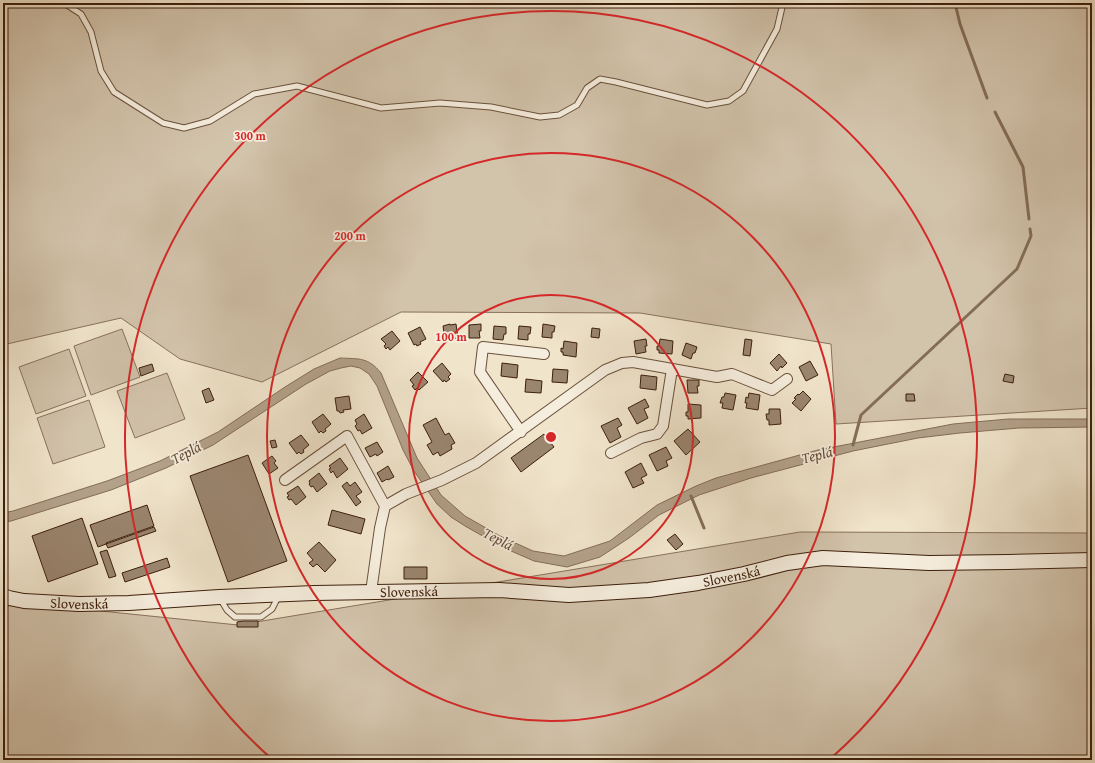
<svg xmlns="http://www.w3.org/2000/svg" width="1095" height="763" viewBox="0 0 1095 763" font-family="'Gentium Book Plus',serif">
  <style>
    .green { fill: #d2c3ab; stroke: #88715c }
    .water { fill: #b3a18a; stroke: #846d58 }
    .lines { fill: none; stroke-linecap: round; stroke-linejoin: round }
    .stream { stroke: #846d58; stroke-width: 3 }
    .building { fill: #9a856f; stroke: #3d1f0c }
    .lane-casing { stroke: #6a503c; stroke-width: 7 }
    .street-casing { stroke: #6a503c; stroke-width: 12 }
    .secondary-casing { stroke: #3d1f0c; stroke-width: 16 }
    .lane { stroke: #f5eddd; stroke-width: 5 }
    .street { stroke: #f5eddd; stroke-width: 10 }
    .secondary { stroke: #f5eddd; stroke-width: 14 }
    .ring { fill: none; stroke: #d62828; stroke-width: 2 }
    .labels { text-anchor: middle; stroke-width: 3.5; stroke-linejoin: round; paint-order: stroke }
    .street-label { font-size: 14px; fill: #3d1f0c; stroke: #f5eddd }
    .water-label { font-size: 15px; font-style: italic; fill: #664c38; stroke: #f5eddd }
    .centre { fill: #d62828; stroke: #f5eddd; stroke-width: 2 }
    .ring-label { font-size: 12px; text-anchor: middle; font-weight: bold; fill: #d62828; stroke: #f5eddd; stroke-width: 3.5; stroke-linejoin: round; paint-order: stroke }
  </style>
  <rect width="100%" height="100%" fill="#f0e4cb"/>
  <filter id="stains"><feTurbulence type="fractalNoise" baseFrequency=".005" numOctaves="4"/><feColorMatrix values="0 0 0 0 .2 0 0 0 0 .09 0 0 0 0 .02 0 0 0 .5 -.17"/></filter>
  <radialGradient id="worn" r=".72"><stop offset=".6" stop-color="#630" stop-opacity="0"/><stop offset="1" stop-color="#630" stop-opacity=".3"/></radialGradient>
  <path class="green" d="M3,3H1092V408L836,424L831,344L640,313L401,312L262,382L180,359L121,318L7,344L3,310Z
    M122,329L140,377L91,395L74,346Z
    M69,349L86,396L36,414L19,367Z
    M167,373L185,419L135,438L117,391Z
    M89,400L105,447L53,464L37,418Z
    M800,532L1092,533V760H3V601L238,625Z"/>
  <path class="water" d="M340,358C359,359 368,357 381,373L417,458L441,495L465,516L500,536L533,551L564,556L610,541L657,505L696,486L716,478L818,450L953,424L1008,419H1092V427L1019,428L960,433L918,438L853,451L751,478L699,495L659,515L629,538L600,557L567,567L534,561L502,547L465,526L451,517L437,504L414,471L403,450L377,386L369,374L360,368L351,366L341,368L330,371L306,384L213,445L166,468L111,490L11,521L3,522V513L13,511L107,481L160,461L218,432L285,387L314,369Z"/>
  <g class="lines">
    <path class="stream" d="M955,3L960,24L987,98
      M995,112L1023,167L1029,219
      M853,445L861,415L1017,269L1031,236L1030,229
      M691,496L704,528"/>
  </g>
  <path class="building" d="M450,324V325L456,324L458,338L445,340V337H443L442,334L444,333L443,326Z
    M481,324V331H479L480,338H469V325Z
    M543,324L555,326L554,332H552V338L542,337Z
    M494,326L506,327V334H504L503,340L493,339Z
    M519,326L531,327L530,334H528V340L518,339Z
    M420,327L426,339L420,342L421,344L417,346L416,344L414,345L408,333Z
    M592,328L600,329L599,338L591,337Z
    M392,331L400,341L390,350L388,347L386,349L384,346L386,344L381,339Z
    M646,339L647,346H645L646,352L636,354L634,341Z
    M660,339L673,341L672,354L659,353V350H657V346H659Z
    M745,339L752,340L750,356L743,355Z
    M564,341L577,343L576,357L563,355V352H561V348L563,349Z
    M686,343L697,347L695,353H693L691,359L682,355Z
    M779,354L787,363L782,368L781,366L777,371L770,363Z
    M810,361L818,375L806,381L799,367Z
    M442,363L451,374L448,377L450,379L446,382L444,380L443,382L433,371Z
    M502,363L518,365L517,378L501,376Z
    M152,364L154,371L141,376L139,368Z
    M553,369L568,370L567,383L552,382Z
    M418,372L428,382L419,390L417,388L415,390L412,386L414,385L410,380Z
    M1005,374L1014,376L1013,383L1003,381Z
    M641,375L657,377L656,390L640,388Z
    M526,379L542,381L541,393L525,392Z
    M687,380H699V386H697L698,393H688Z
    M209,388L214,400L206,403L202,391Z
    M803,391L811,399L801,411L792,403L796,399L794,398L798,394L799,395Z
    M725,393L736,395L733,410L722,408L723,403H720L722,397H724Z
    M749,393L760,395L758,410L746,408L747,403H745L746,397L748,398Z
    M906,394H914L915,401H906Z
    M349,396L351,409L343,410L344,412L340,413L339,411H337L335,398Z
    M645,399L649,407L644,409L648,418L637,424L628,408Z
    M688,404L701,405V418L688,419V416H686V412H688Z
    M769,409H780L781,424L769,425V420H767L766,414H769Z
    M323,414L331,424L325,429L326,431L323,433L321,431L319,433L312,422Z
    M364,414L372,428L362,434L360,430L358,431L355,426L357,424L355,420Z
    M436,418L445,435L449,433L455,443L451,445L452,449L440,456L438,452L433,455L427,445L432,442L423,425Z
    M618,418L622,425L617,428L621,437L610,443L601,426Z
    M688,429L700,442L686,455L674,441Z
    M544,434L554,447L521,472L511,458Z
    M301,435L309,445L303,450L304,452L301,454L299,452L297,454L289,443Z
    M275,440L277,447L272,448L270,441Z
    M377,442L383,452L377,456L376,454L370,457L365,448Z
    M666,447L672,458L666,461L668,466L657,471L649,455Z
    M248,455L287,561L228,582L190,476Z
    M272,456L276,461L274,463L278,468L269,474L262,463Z
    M340,458L348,469L337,478L333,471L331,473L329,469L331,468L329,466Z
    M641,463L647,475L641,478L644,483L633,488L625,472Z
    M388,466L394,477L388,480L387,479L382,482L377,473Z
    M319,473L327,484L317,492L313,486L311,487L309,484L310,483L309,481Z
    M347,482L350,486L355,482L362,492L356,496L361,502L356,506L342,486Z
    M298,486L306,497L296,505L291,499L289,500L287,497L289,496L287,493Z
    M147,505L154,526L106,543V544L98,547L90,525Z
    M332,510L365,519L361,534L328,525Z
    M82,518L98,564L48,582L32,536Z
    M154,527L156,531L108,548L106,544Z
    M675,534L683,544L676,550L667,540Z
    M319,542L336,560L325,572L317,564L313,567L309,563L313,560L307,553Z
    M107,550L116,576L109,578L100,552Z
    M167,558L170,567L125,582L122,573Z
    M404,567H427V579H404Z
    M243,621H258V627H237V622Z"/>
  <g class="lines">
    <g class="lane-casing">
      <path id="lane" d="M64,3L81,14L91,32L101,71L114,92L163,123L184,128L210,121L254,94L297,86L381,108L440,103L491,107L540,117L559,115L577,105L587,88L600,79L616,82L707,105L729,101L743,91L777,29L783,3
        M221,600L227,610L235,617H261L272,609L278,597"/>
    </g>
    <g class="street-casing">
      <path id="street" d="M521,432L480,372L483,347L544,354
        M611,453L641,438L657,434L663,426L672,369
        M285,480L347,436L385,506
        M371,592L380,528L385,506L406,494L442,480L476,463L605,370L622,363L633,362L717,377L732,374L772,390L787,379"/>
    </g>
    <g class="secondary-casing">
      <g id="secondary">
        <path id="s1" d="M3,596L9,598L24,601L79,604L129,603L219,597L314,593L499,590L569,595L649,590L698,583L744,574L787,563L823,558L929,563L1008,562L1092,560"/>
      </g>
    </g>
    <use href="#lane" class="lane"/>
    <use href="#street" class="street"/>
    <use href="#secondary" class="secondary"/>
  </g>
  <g class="ring">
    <circle cx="551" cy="437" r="142"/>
    <circle cx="551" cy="437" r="284"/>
    <path d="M272 759A426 426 0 1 1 830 759"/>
  </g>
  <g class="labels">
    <g class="street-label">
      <text dy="5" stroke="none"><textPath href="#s1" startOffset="731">Slovenská</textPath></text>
      <text dy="5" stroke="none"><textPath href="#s1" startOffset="407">Slovenská</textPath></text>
      <text dy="5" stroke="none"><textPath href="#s1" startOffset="77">Slovenská</textPath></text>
    </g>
    <g class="water-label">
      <text transform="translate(186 453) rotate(-28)" y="5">Teplá</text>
      <text transform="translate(817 455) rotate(-14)" y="5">Teplá</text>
      <text transform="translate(498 539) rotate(27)" y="5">Teplá</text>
    </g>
  </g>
  <circle cx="551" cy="437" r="6" class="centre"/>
  <g class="ring-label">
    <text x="250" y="140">300 m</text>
    <text x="350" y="240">200 m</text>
    <text x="451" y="341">100 m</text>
  </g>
  <rect width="1095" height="763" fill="none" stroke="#f0e4cb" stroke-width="16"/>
  <rect x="4" y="4" width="1087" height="755" fill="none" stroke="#3d1f0c" stroke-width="2"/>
  <rect x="8" y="8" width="1079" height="747" fill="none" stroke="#3d1f0c"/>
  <rect width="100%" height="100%" filter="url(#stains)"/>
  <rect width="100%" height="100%" fill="url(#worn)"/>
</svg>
